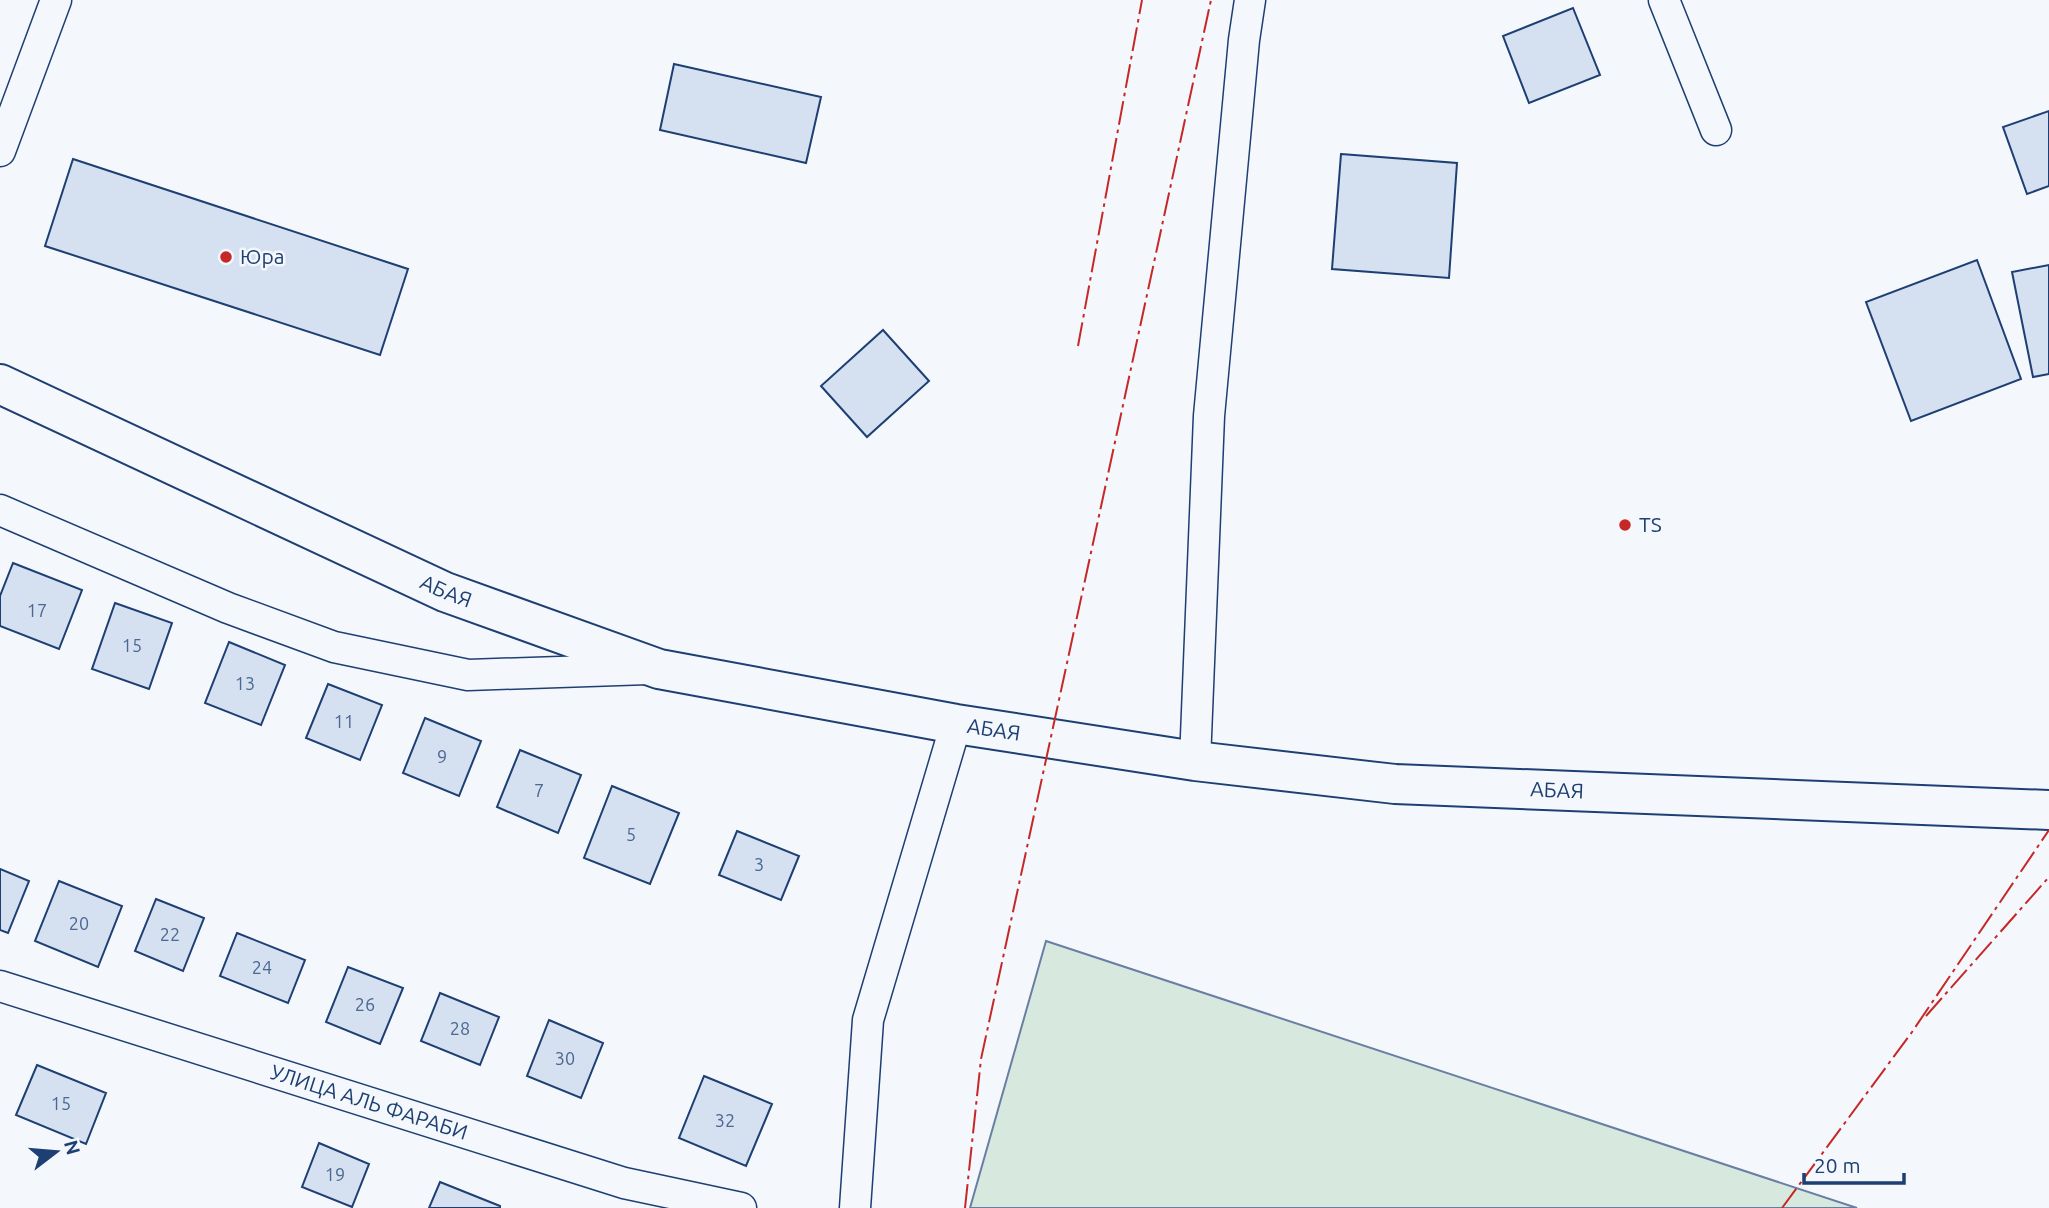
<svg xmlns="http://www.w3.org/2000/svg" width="2049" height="1208" viewBox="0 0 2049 1208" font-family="Ubuntu,sans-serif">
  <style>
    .green { fill: #d7e8df; stroke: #687fa3; stroke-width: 2 }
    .building { fill: #d5e0f0; stroke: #1d3f73; stroke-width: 2 }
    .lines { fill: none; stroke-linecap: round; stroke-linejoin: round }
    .street-casing { stroke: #1d3f73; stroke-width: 33 }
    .secondary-casing { stroke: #1d3f73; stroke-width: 42 }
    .street { stroke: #f4f7fb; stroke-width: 30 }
    .secondary { stroke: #f4f7fb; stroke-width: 38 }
    .power { stroke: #c62828; stroke-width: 2; stroke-dasharray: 24 5 3.5 5; stroke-linecap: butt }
    .poi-dot { fill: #c62828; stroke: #f4f7fb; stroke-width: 2.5 }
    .labels { text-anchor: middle; stroke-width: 5; stroke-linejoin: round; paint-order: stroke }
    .number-label { font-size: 18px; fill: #4b6792 }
    .poi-label { font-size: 21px; fill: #1d3f73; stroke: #f4f7fb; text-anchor: start }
    .street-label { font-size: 21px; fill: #1d3f73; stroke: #f4f7fb }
  </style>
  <rect width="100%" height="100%" fill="#f4f7fb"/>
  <path class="green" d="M1046,941L1857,1208H970Z"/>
  <path class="building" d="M1573,8L1600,75L1529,103L1503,36Z
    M674,64L821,97L806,163L660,130Z
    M2049,111V186L2027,194L2003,127Z
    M1341,154L1457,163L1449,278L1332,269Z
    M73,159L408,269L380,355L45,246Z
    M1977,260L2021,379L1911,421L1866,302Z
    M2049,265V374L2033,377L2012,272Z
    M883,330L929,381L867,437L821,386Z
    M13,563L82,590L59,649L0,626V596Z
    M115,603L172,623L149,689L92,669Z
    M229,642L285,665L261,725L205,703Z
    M328,684L382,705L360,760L306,738Z
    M425,718L481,741L459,796L403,773Z
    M520,750L581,775L558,833L497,807Z
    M612,786L679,813L650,884L584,858Z
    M737,831L799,856L781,900L719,875Z
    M0,869L29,881L8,933L0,930Z
    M59,881L122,906L98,967L35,941Z
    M156,899L204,918L183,971L135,951Z
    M237,933L305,960L288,1003L220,976Z
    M348,967L403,988L380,1044L326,1022Z
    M440,993L499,1017L480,1065L421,1041Z
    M549,1020L603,1043L581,1098L527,1076Z
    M37,1065L106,1093L86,1144L16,1115Z
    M704,1076L772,1104L746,1166L679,1138Z
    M319,1143L369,1164L352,1207L302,1187Z
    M440,1182L500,1206V1208H429Z"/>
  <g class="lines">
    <g class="street-casing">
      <g id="street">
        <path d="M1664,0L1716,130"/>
        <path d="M0,151L56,0"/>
        <path d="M0,510L228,608L334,647L468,675L648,669"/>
        <path d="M1195,761L1209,416L1244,40L1250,0"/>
        <path id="s1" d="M0,986L624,1183L741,1208"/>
        <path d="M855,1208L868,1020L956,724"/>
      </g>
    </g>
    <g class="secondary-casing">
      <g id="secondary">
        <path id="s2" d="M0,384L445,592L659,669L956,724L1195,761L1395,784L2049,810"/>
      </g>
    </g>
    <use href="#street" class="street"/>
    <use href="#secondary" class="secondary"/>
    <path class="power" d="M1078,346L1142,0
      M1926,1016L2049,877
      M965,1208L981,1059L1211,0
      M1782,1208L1912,1032L2049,830"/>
  </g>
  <g class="poi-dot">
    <circle cx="226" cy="257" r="7"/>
    <circle cx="1625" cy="525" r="7"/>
  </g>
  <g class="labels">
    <g class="number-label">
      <text x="37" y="617">17</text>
      <text x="132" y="652">15</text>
      <text x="245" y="690">13</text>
      <text x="344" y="728">11</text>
      <text x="442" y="763">9</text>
      <text x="539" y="797">7</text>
      <text x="631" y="841">5</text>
      <text x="759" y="871">3</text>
      <text x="79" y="930">20</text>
      <text x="170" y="941">22</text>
      <text x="262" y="974">24</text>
      <text x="365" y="1011">26</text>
      <text x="460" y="1035">28</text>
      <text x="565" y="1065">30</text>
      <text x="61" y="1110">15</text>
      <text x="725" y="1127">32</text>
      <text x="335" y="1181">19</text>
    </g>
    <g class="poi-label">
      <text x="240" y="264">Юра</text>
      <text x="1639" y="532">TS</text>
    </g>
    <g class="street-label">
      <text dy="7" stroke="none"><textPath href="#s2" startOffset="492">АБАЯ</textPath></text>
      <text dy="7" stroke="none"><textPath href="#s2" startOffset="1059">АБАЯ</textPath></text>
      <text dy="7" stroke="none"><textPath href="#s2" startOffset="1626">АБАЯ</textPath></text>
      <text dy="7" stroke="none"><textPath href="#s1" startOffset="387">УЛИЦА АЛЬ ФАРАБИ</textPath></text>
    </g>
  </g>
  <g transform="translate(56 1152) rotate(74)" stroke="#f4f7fb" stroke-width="5" paint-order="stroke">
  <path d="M0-5L12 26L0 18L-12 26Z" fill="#1d3f73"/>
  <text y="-10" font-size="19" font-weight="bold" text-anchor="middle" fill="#1d3f73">N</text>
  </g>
  <path d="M1804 1173v10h100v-10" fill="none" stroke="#1d3f73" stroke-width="3.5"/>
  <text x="1814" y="1173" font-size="21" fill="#1d3f73" stroke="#f4f7fb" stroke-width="5" paint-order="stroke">20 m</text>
</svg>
